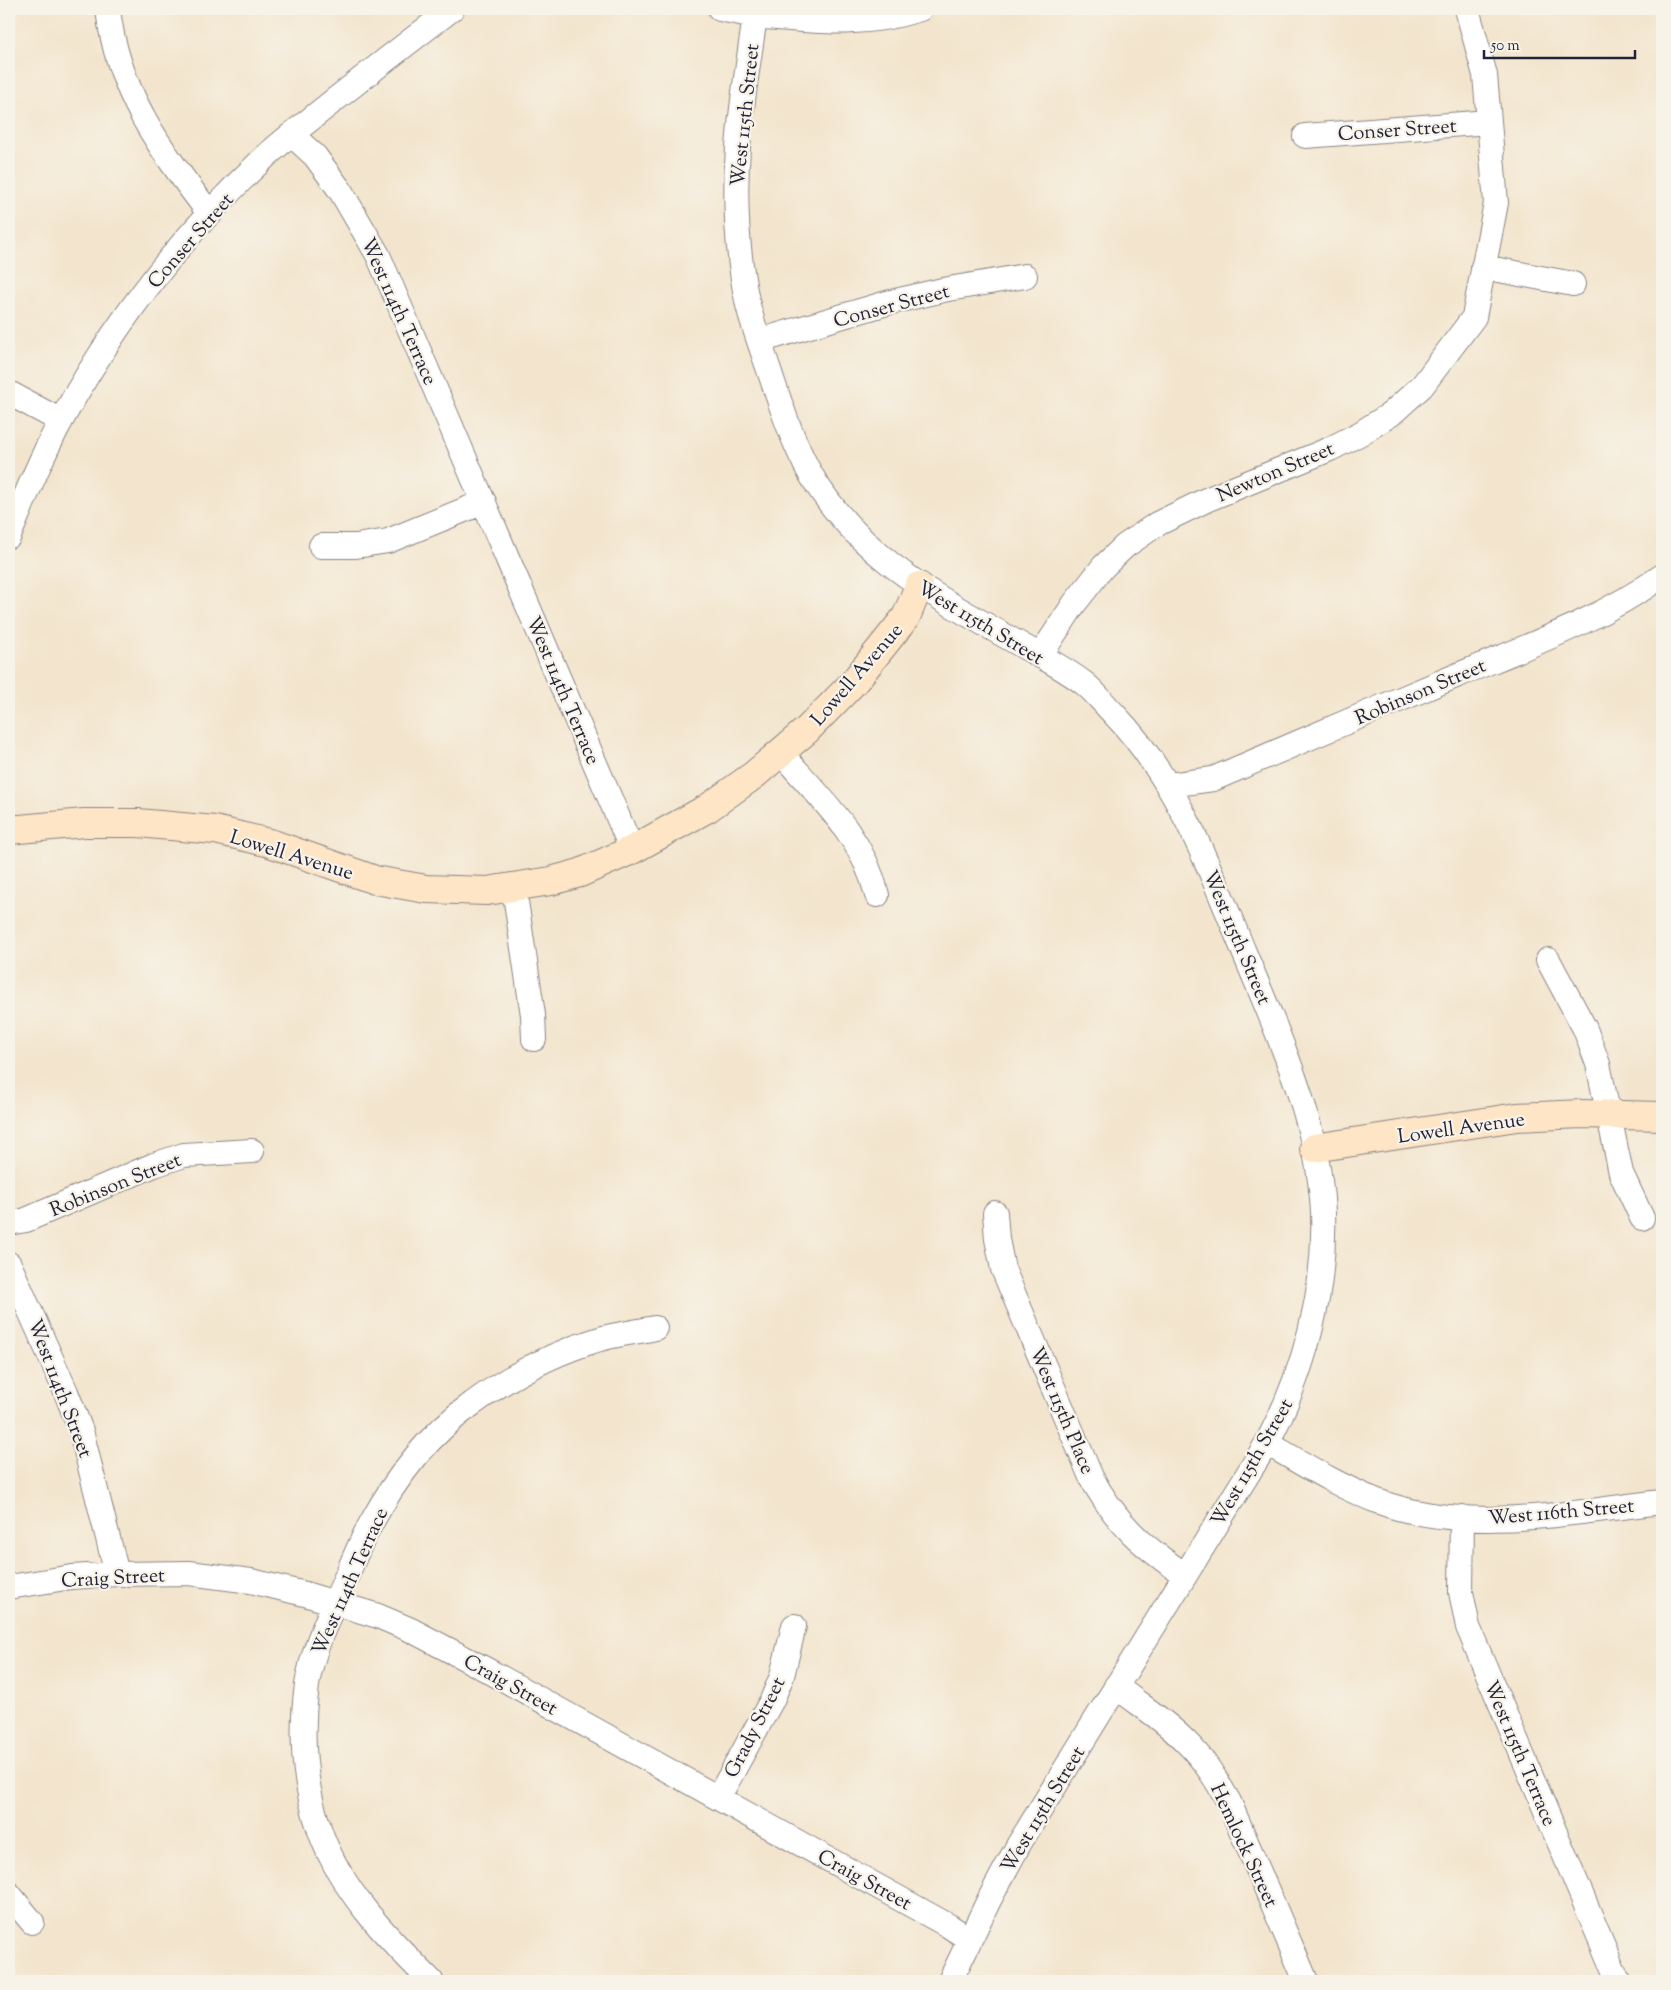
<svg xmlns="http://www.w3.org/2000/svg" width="1671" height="1990" viewBox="0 0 1671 1990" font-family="'Sorts Mill Goudy',serif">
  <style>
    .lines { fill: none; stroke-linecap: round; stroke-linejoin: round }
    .street-casing { stroke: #8a8484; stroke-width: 26 }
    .secondary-casing { stroke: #8a8484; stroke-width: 30 }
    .street { stroke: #fff; stroke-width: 24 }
    .secondary { stroke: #fde5c5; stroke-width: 28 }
    .labels { text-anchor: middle; stroke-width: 4.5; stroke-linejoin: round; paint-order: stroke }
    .street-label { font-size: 20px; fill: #22223b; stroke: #f7f3e8 }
  </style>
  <rect width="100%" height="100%" fill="#f7f3e8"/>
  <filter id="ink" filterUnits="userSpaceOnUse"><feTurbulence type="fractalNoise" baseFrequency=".02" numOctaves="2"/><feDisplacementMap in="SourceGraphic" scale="10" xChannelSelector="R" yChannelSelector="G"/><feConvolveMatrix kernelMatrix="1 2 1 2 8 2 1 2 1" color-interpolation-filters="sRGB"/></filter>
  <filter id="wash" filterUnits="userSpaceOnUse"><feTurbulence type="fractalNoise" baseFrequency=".0096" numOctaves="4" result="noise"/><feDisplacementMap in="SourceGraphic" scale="20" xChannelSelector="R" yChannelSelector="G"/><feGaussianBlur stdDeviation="1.12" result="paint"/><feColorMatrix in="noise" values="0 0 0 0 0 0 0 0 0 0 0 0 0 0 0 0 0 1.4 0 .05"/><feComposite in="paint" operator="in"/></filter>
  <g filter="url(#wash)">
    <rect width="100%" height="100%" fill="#f3e5cd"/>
  </g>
  <g filter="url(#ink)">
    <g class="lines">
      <g class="street-casing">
        <path id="street" d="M108,9C117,92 161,150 210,214
          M720,9L755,16C749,60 741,104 738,148C734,198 737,256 748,305C754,329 763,352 771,376C782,409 794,445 811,475C861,560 940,598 1021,645C1042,657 1066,669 1085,684C1095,692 1104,704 1114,714C1178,781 1209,867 1244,952C1279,1036 1318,1120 1323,1212C1326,1293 1304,1373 1267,1443L1019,1844L989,1900L950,1981
          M755,16C814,21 862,28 920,9
          M292,135L315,156L340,190L378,255L632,850
          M1305,136L1489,122
          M1483,267L1573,284
          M759,341L887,303L943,290L1025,276
          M9,393L61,421
          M9,536C25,497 41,457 62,419C115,322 185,232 265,157C280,143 296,131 312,118C358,81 405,45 452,9
          M321,546H356L388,541L484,502
          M1040,656L1074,604L1103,567L1125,546L1157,524L1206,500L1330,449L1361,433L1391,414L1422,386L1474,317L1496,203L1485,75L1467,9
          M781,753C820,798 863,836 877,895
          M1169,785L1213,779C1295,744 1376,709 1458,675C1528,646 1600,620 1662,576
          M514,888L533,1015L534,1039
          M1548,960L1585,1029L1598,1064L1621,1173L1642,1218
          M995,1213L997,1239L1003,1269L1091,1477C1116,1523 1142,1546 1185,1575
          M9,1223L26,1220L154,1165L184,1155L252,1151
          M9,1264L66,1392L81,1431L117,1574
          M1267,1443C1303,1464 1338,1486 1377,1501C1465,1535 1572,1512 1662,1502
          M1462,1517L1461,1592L1468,1627L1618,1981
          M9,1587L72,1577L117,1574L189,1573L251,1581L305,1594L378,1616L411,1630L487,1670L949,1926L969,1939
          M1116,1686C1139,1705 1165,1720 1186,1742C1204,1759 1217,1781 1229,1802L1306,1981
          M718,1798L772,1700L782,1676L794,1626
          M9,1894L32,1922
          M431,1981C387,1937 341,1891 320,1831C304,1785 300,1734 307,1685C312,1652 327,1620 340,1591C350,1569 358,1547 369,1527C394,1480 428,1435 472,1404C511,1375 553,1353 600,1339C617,1334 637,1332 655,1328"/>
      </g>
      <g class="secondary-casing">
        <path id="secondary" d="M9,830L84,823H138L215,830L270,843L375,880L426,889L487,891L551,881L580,873L632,850L708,808L754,775L807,730L853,683L906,617L919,586
          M1314,1148L1517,1117L1581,1114L1662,1116"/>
      </g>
      <use href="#street" class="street"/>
      <use href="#secondary" class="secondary"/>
    </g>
  </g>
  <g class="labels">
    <g class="street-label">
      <text transform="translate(744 115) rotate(-84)" y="7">West 115th Street</text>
      <text transform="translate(1397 129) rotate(-4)" y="7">Conser Street</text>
      <text transform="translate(190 240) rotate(-49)" y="7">Conser Street</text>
      <text transform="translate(891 305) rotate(-15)" y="7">Conser Street</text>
      <text transform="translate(400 311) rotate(66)" y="7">West 114th Terrace</text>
      <text transform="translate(1275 471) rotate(-23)" y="7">Newton Street</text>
      <text transform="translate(981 622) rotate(31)" y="7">West 115th Street</text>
      <text transform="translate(856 674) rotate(-49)" y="7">Lowell Avenue</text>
      <text transform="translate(564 690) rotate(67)" y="7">West 114th Terrace</text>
      <text transform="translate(1420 691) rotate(-23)" y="7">Robinson Street</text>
      <text transform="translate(292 854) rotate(17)" y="7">Lowell Avenue</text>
      <text transform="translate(1238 937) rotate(67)" y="7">West 115th Street</text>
      <text transform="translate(1461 1127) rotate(-8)" y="7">Lowell Avenue</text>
      <text transform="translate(115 1184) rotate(-22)" y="7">Robinson Street</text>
      <text transform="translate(61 1388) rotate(69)" y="7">West 114th Street</text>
      <text transform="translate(1063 1410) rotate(67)" y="7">West 115th Place</text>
      <text transform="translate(1251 1462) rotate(-60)" y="7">West 115th Street</text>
      <text transform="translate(1561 1511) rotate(-5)" y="7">West 116th Street</text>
      <text transform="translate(113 1577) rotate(-3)" y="7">Craig Street</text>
      <text transform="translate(349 1581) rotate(-66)" y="7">West 114th Terrace</text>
      <text transform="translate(511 1684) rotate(29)" y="7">Craig Street</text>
      <text transform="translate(754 1727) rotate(-63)" y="7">Grady Street</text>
      <text transform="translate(1521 1753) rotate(67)" y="7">West 115th Terrace</text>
      <text transform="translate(1042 1809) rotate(-59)" y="7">West 115th Street</text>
      <text transform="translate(1245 1845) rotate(65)" y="7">Hemlock Street</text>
      <text transform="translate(865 1879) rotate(29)" y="7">Craig Street</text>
    </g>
  </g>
  <rect width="1671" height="1990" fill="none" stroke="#f7f3e8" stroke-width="30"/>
  <path d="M1484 50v8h151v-8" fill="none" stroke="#22223b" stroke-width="2.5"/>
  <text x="1491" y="50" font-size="15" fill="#22223b" stroke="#f7f3e8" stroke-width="4" paint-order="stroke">50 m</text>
</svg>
